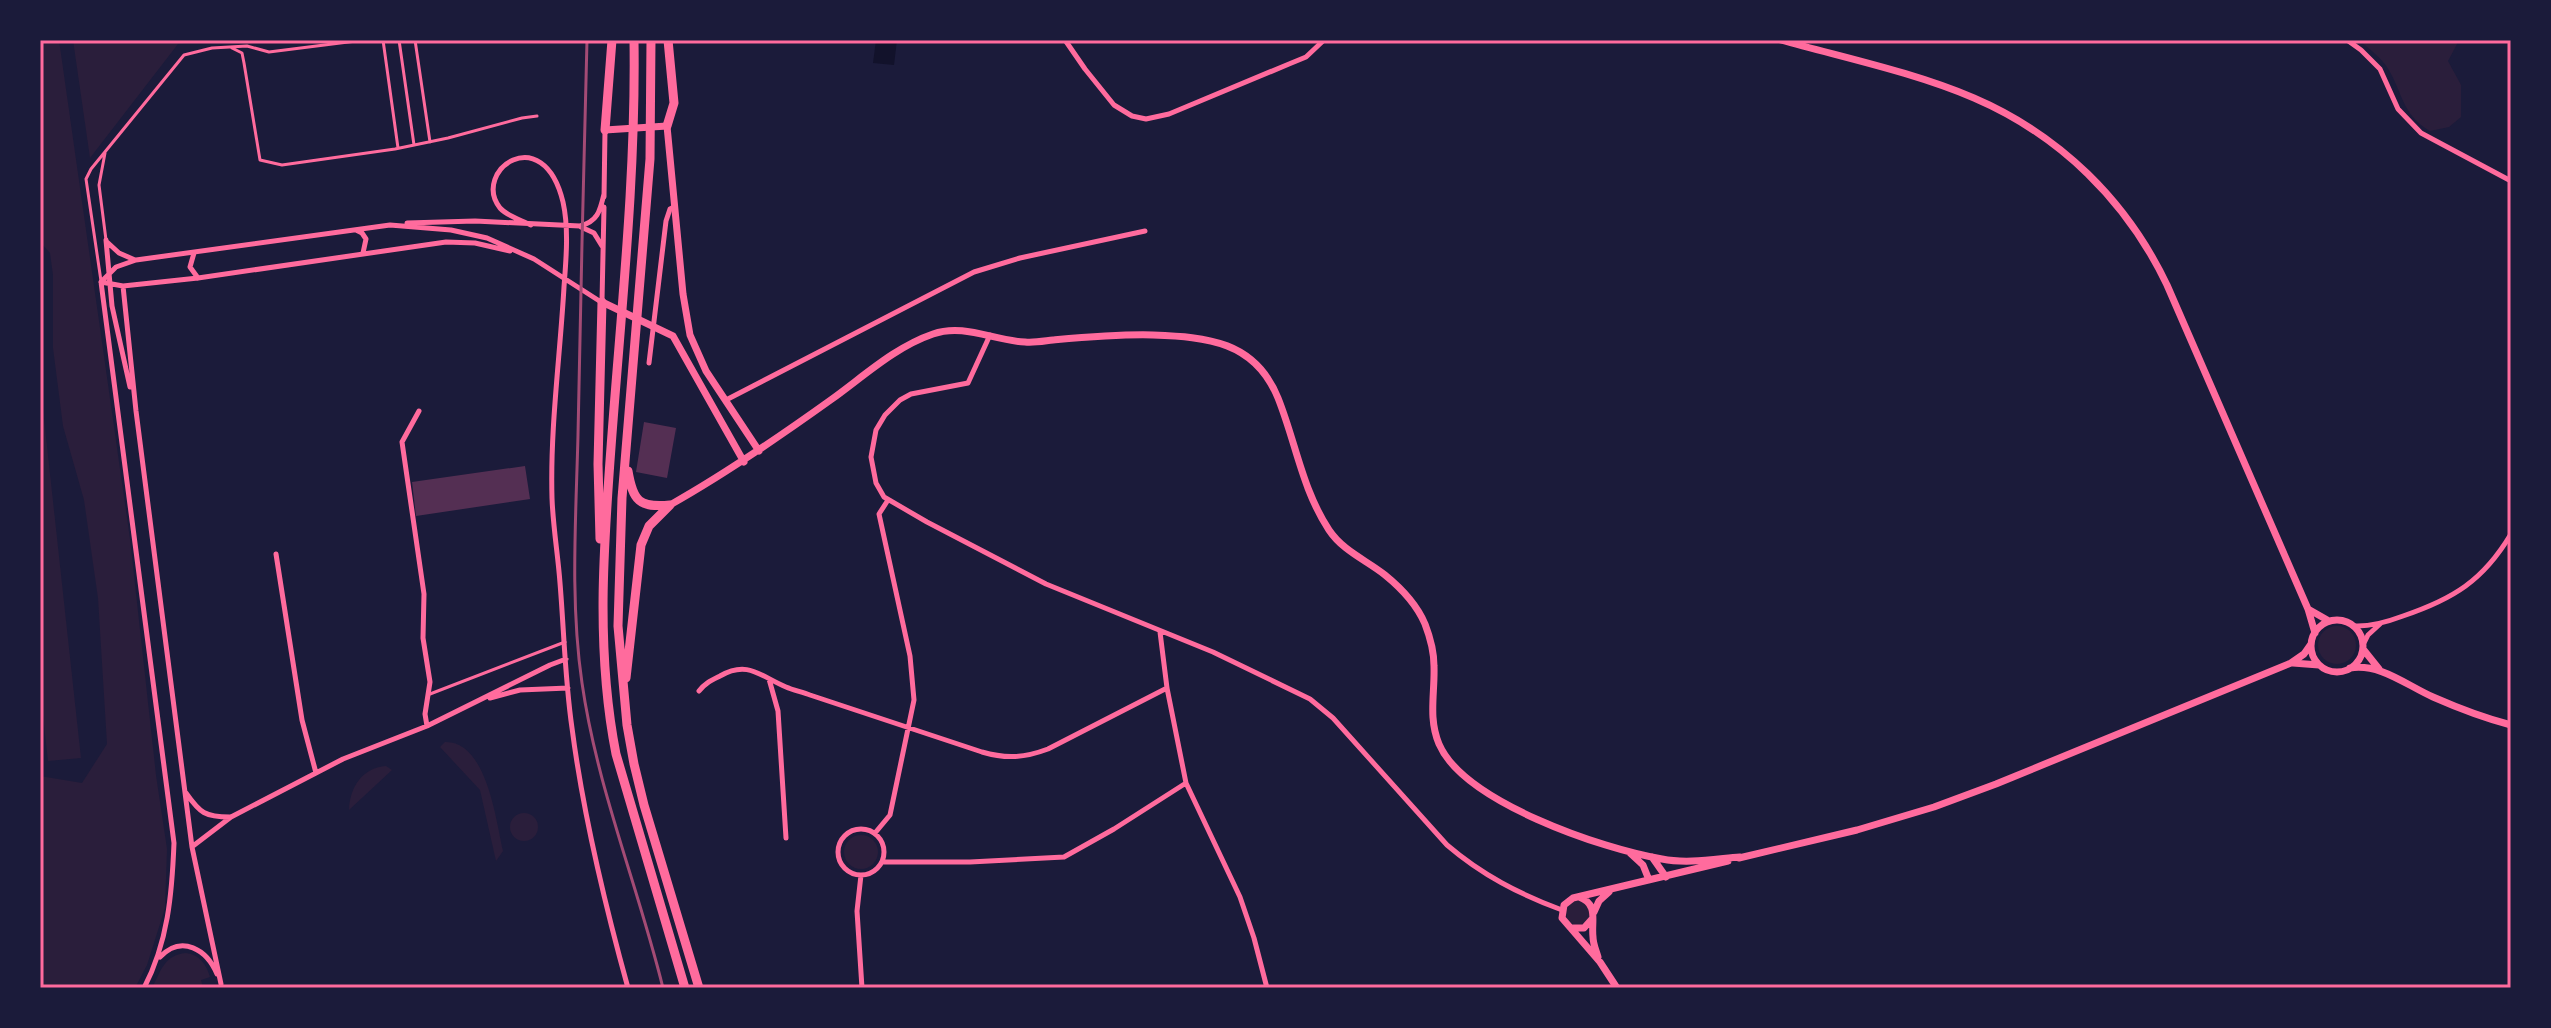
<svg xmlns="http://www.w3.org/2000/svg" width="2551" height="1028" viewBox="0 0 2551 1028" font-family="'Archivo Narrow',sans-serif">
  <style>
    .green { fill: #2a1e3b }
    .water { fill: #12122b }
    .building { fill: #542f53 }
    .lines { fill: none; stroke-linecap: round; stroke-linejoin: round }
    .service { stroke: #ff6b9d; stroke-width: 3 }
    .minor { stroke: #ff6b9d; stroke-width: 5 }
    .tertiary { stroke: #ff6b9d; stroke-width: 7 }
    .trunk { stroke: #ff6b9d; stroke-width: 9 }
    .rail { stroke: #a44b75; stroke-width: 3 }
    .neatline { fill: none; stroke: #ff6b9d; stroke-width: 3 }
  </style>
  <rect width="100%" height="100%" fill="#1b1b3a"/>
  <path class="green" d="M40,40H59L130,539L156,775L167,849L165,908L147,965L135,988H40V776L82,783L107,744L98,598L84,500L63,426L53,348V275L50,253L40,242Z
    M73,40H208L178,44L90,158Z
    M2358,40H2455L2457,44L2448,61L2461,85V117L2449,127L2430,131C2401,114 2403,92 2387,67C2380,57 2368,47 2358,40Z
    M40,382L81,758L48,761L40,689Z
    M2318 645a19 19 0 1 1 38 0a19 19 0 1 1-38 0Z
    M445,742C487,741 496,821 503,851L496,861L480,790L440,747Z
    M386,766L392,770L349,810C350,787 362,768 386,766Z
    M510 827a14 14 0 1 1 28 0a14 14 0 1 1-28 0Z
    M844 852a17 17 0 1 1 34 0a17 17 0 1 1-34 0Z
    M1566 913a12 12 0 1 1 24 0a12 12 0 1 1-24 0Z
    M186,953C200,955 206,964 210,977L201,980L203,988H152C161,971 164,955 186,953Z"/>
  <path class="water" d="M876,40H897L894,65L873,63Z"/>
  <path class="building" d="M644,422L676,428L667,478L636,472Z
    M525,466L530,499L416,516L412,482Z"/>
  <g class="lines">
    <path class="service" d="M383,40L398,148
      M399,40L414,145
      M415,40L430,142
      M232,48L242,53L244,63L260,160L282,165L395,149L448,138L522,118L537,116
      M105,153L99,185L106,240
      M101,281L86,179L91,169L184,55L212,48L247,46L269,52L364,40
      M430,694L565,642"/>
    <path class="minor" d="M1065,40L1085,69L1114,105L1132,116L1146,119L1169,114L1289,64L1306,57L1324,40
      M2347,40L2361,50L2380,69L2398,109L2421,133L2511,181
      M604,197L605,131
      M407,223L475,221L580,226C598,221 600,211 604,194
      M531,225C521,220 507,216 500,208C471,171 543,119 563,202C569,229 566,260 564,287C560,357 550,428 552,498C553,527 558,555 560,583C564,631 565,680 572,728C583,813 605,905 628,988
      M581,227L594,233L602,246
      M356,230L362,233L366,239L363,253
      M106,240L112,306L130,387
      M107,242L119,253L135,260
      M194,253L190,267L198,278
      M101,282L174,843C172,894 168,942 144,988
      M101,282L116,267L136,260L390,225L451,230L487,238L534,259L601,302
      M101,282L123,286L198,278L446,242L475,243L510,251
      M123,286L136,411L192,847L221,984
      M602,301L604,207
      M990,335L968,383L911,394L900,400L885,415L876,430L871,457L876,483L884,497L927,522L1046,584L1213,652L1310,699L1333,718L1447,845C1482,875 1519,894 1562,910
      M649,363L666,221L670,209L674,207
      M726,400L974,272L1020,258L1145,231
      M419,411L402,442L424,594L423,638L430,682L425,714L427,726
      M276,554L302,720L316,773
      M2354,626C2371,627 2387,622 2403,616C2453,599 2483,581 2511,534
      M1160,632L1167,688L1186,783L1240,897L1254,938L1267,988
      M2363,645L2368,635L2380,624
      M769,679L778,711L786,838
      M699,691C705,683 712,680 720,676C748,660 760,676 786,687C793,690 802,692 810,695L982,752C1006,759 1024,758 1048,749L1167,688
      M490,698L520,690L568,688
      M186,793C200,813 205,817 230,817
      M838 852a23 23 0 1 1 46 0a23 23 0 1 1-46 0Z
      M875,833L890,815L914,700L910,656L879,514L888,500
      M193,846L231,817L343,759L427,726L550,665L566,659
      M882,862H970L1064,857L1114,829L1186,783
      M861,875L857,911L862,988
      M160,957C182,934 207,950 217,974"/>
    <path class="tertiary" d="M1781,40C1845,58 1913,72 1974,98C2060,135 2127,201 2167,285L2308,609L2315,633
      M605,130L667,126L683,294L690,335L706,371L759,451
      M602,302L673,336L744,462
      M670,505C727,473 779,437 832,399C864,376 895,347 933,334C964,323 994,341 1025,342C1034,343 1044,341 1053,340C1087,337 1120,334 1153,335C1207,337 1255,341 1278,398C1296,443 1302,489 1329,530C1343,551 1366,560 1385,575C1401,588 1417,605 1425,624C1430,637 1434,652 1434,666C1435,693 1428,718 1439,744C1464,802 1602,849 1662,859C1687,864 1715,859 1740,857
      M2308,609L2329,621
      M2311 646a26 26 0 1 1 52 0a26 26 0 1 1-52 0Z
      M2363,649L2379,669
      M2293,663L2319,665
      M2350,668C2380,663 2406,685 2433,697C2458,708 2484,718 2511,725
      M1630,853L1643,865L1649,880
      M1652,857L1666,877
      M1739,858L1857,830L1934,807L1996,784L2291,663L2304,654L2311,644
      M1579,897C1599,904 1591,921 1593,937C1593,944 1596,950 1598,957
      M1594,912L1599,901L1609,892
      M1571,928H1584L1592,919
      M1617,988L1600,962L1562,918L1564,905L1573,898L1728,861"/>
    <path class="trunk" d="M634,40C636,172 622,302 612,434C604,541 595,648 616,754L685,988
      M651,40L650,159L622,498L618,626L627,725L634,764L644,805L699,988
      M667,126L674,103L668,40
      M605,130L612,40
      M628,471C633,501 639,508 670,505
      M600,539L598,464L602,302
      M626,678L641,545L649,526L670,505"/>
    <path class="rail" d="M587,40C584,172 580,303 578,435C576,517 570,601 582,683C597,788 638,886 663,988"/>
  </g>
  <rect width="2551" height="1028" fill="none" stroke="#1b1b3a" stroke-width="84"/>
  <rect x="42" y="42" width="2467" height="944" class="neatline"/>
</svg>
